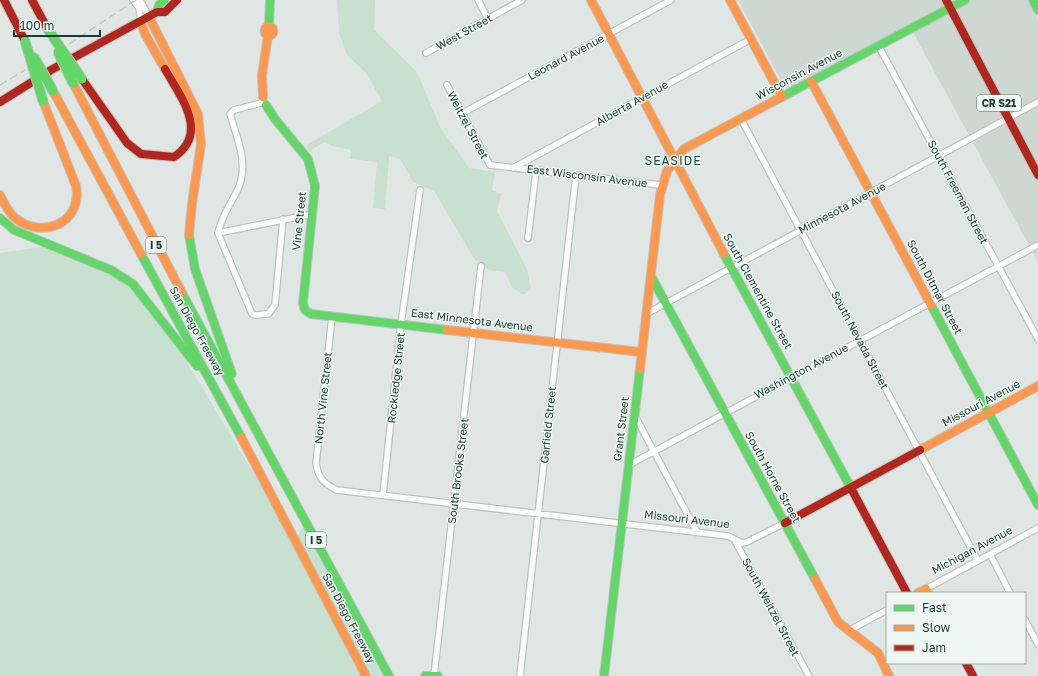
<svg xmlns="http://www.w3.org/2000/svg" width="1038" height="676" viewBox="0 0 1038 676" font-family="'Golos Text',sans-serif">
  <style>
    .built { fill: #cdd8d3 }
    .green { fill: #c8e0d0 }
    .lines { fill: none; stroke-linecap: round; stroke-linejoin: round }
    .street-casing { stroke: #bdc3c0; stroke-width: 8 }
    .fast-casing { stroke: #bcc4c1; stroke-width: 10 }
    .slow-casing { stroke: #bcc4c1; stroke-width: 10 }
    .jam-casing { stroke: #bcc4c1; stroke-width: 10 }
    .street { stroke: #fafbfb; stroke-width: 5.5 }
    .fast { stroke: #63d668; stroke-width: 8 }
    .slow { stroke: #ff974d; stroke-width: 8 }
    .jam { stroke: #b3261e; stroke-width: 8 }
    .rail { stroke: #c5c9c8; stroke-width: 1.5; stroke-dasharray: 8 4; stroke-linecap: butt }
    .fast-bridge-casing { stroke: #bac3c0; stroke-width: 11; stroke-linecap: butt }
    .fast-bridge { stroke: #63d668; stroke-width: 9 }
    .labels { text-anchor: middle; stroke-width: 3; stroke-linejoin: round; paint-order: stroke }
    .shield { fill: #edf6f2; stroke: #5c726c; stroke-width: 1 }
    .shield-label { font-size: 10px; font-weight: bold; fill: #1e3933 }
    .street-label { font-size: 11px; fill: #1e3933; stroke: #edf6f2 }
    .neighbourhood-label { font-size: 12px; letter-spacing: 1px; fill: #1a4b41; stroke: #edf6f2 }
  </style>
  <rect width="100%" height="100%" fill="#e0e6e3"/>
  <path class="built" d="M738,0H1028L1038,19V262L909,25L787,91Z"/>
  <path class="green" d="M337,0H375L374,30L417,72L440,127L469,168L495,172L492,190L501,194L497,211L527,269L531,289L525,294H521L512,287L505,272L489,270L475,260L434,191L413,182L400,159L389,156L385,209L373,208L377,162L350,159L351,150L332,146L325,142L309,151L307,145L382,101L366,73L347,55L339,33Z
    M49,246L125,279L175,342L292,538L298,535L308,521L390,676H0V253Z"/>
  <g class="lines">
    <g class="street-casing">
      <path id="street" d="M133,0L139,8L141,22
        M140,0L149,17
        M478,0L488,19
        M878,45L1038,339
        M426,53L522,0
        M447,85L490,165L661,185
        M461,114L671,0
        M741,119L978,561
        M513,168L751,39
        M283,219L275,305L268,314L256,315L252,314L218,233L313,214
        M218,233C222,215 229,207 237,191C250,166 237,138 230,114L234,110L261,103
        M528,238L536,171
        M646,314L1038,102
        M332,317L316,463C318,478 324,484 337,490L728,536L742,543L747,542L785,523
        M635,416L697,532
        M629,465L1038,245
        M383,495L401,324L420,190
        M734,539L809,676
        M990,554L1010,593
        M926,589L1038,528
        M1025,620L1038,644
        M848,631L887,610
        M434,676L481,266
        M520,676L576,175"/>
    </g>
    <g class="fast-casing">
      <path id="fast" d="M1033,0L1038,10
        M157,12L159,5L164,0
        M269,26L270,0
        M776,100L965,0
        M266,105L275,119L308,159L315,186L303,303L305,310L311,314L447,330
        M0,218L14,230L111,270L133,284L197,366
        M189,235L195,269L232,374
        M141,254L241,437
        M724,254L852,490
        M651,276L815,579
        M182,293L389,676
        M931,305L1038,505
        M425,676H438
        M604,676L640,369"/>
    </g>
    <g class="slow-casing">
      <path id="slow" d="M591,0L724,254
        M730,0L782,97
        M149,17L198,114L201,144L192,204L189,235
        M141,22L145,34L165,69
        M264.5 31a4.5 4.5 0 1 1 9 0a4.5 4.5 0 1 1-9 0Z
        M811,81L931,305
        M73,83L182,293
        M53,91L141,254
        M263,97L262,75L268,35
        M0,195C4,203 8,212 15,218C42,240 83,223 76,186L43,101
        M447,330L641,352
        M640,369L660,195L667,171L684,149L776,100
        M241,437L366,676
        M920,450L1038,386
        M815,579L838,622L878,653L889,676
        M918,593L926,589L928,593"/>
    </g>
    <g class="jam-casing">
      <path id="jam" d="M4,0L25,41
        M32,0L47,28
        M946,0L1038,175
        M82,79L127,143L141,154L174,157C210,133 180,96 165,69
        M0,102L51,70L157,12H165L177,0
        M852,490L907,593
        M785,523L920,450
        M966,663L973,676"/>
    </g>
    <use href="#street" class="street"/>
    <use href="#fast" class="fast"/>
    <use href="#slow" class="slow"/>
    <use href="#jam" class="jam"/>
    <path class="rail" d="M69,44L136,0
      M0,85L25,70"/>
    <g class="fast-bridge-casing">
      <path id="fast-bridge" d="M47,28L82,79
        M25,41L43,101
        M58,52L73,83
        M34,57L53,91"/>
    </g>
    <use href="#fast-bridge" class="fast-bridge"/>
  </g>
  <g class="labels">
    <g class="shield">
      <rect x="977" y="95" width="44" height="16" rx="3"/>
      <rect x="146" y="237" width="20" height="16" rx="3"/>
      <rect x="306" y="532" width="20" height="16" rx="3"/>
    </g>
    <g class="shield-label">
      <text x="999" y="107">CR S21</text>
      <text x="156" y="249">I 5</text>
      <text x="316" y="544">I 5</text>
    </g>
    <g class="street-label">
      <text transform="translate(464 32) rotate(-29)" y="4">West Street</text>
      <text transform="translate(566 57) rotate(-28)" y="4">Leonard Avenue</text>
      <text transform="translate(799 74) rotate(-28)" y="4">Wisconsin Avenue</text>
      <text transform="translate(632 103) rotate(-29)" y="4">Alberta Avenue</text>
      <text transform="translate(468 125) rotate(62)" y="4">Weitzel Street</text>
      <text transform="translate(587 176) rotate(7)" y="4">East Wisconsin Avenue</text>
      <text transform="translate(958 192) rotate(62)" y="4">South Freeman Street</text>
      <text transform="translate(842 208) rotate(-28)" y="4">Minnesota Avenue</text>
      <text transform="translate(299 221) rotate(-84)" y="4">Vine Street</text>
      <text transform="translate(935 287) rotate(62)" y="4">South Ditmar Street</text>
      <text transform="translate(758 291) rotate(61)" y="4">South Clementine Street</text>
      <text transform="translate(472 320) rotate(7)" y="4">East Minnesota Avenue</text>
      <text transform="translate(197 331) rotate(61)" y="4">San Diego Freeway</text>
      <text transform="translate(860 340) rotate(62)" y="4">South Nevada Street</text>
      <text transform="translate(801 371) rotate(-28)" y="4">Washington Avenue</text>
      <text transform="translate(396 378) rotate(-84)" y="4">Rockledge Street</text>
      <text transform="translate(323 398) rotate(-84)" y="4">North Vine Street</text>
      <text transform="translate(981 403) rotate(-28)" y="4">Missouri Avenue</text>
      <text transform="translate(548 425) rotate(-84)" y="4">Garfield Street</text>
      <text transform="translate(621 429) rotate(-83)" y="4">Grant Street</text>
      <text transform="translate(458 471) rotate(-83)" y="4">South Brooks Street</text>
      <text transform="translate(773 477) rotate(61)" y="4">South Horne Street</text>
      <text transform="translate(687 519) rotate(7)" y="4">Missouri Avenue</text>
      <text transform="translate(972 550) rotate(-28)" y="4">Michigan Avenue</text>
      <text transform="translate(771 607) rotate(62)" y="4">South Weitzel Street</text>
      <text transform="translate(349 618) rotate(62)" y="4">San Diego Freeway</text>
    </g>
    <g class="neighbourhood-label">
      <text x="673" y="165">SEASIDE</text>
    </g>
  </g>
  <rect x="886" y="592" width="140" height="72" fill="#edf6f2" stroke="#9aaaa6"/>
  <rect x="894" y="605" width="20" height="6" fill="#63d668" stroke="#9aaaa6"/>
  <text x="922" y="612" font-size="12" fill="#1e3933">Fast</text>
  <rect x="894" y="625" width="20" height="6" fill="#ff974d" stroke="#9aaaa6"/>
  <text x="922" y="632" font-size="12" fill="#1e3933">Slow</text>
  <rect x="894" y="645" width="20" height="6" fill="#b3261e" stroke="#9aaaa6"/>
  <text x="922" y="652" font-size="12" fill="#1e3933">Jam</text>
  <path d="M14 30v6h86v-6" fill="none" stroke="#1e3933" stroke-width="2"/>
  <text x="20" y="30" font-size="12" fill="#1e3933" stroke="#edf6f2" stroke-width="3" paint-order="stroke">100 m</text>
</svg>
